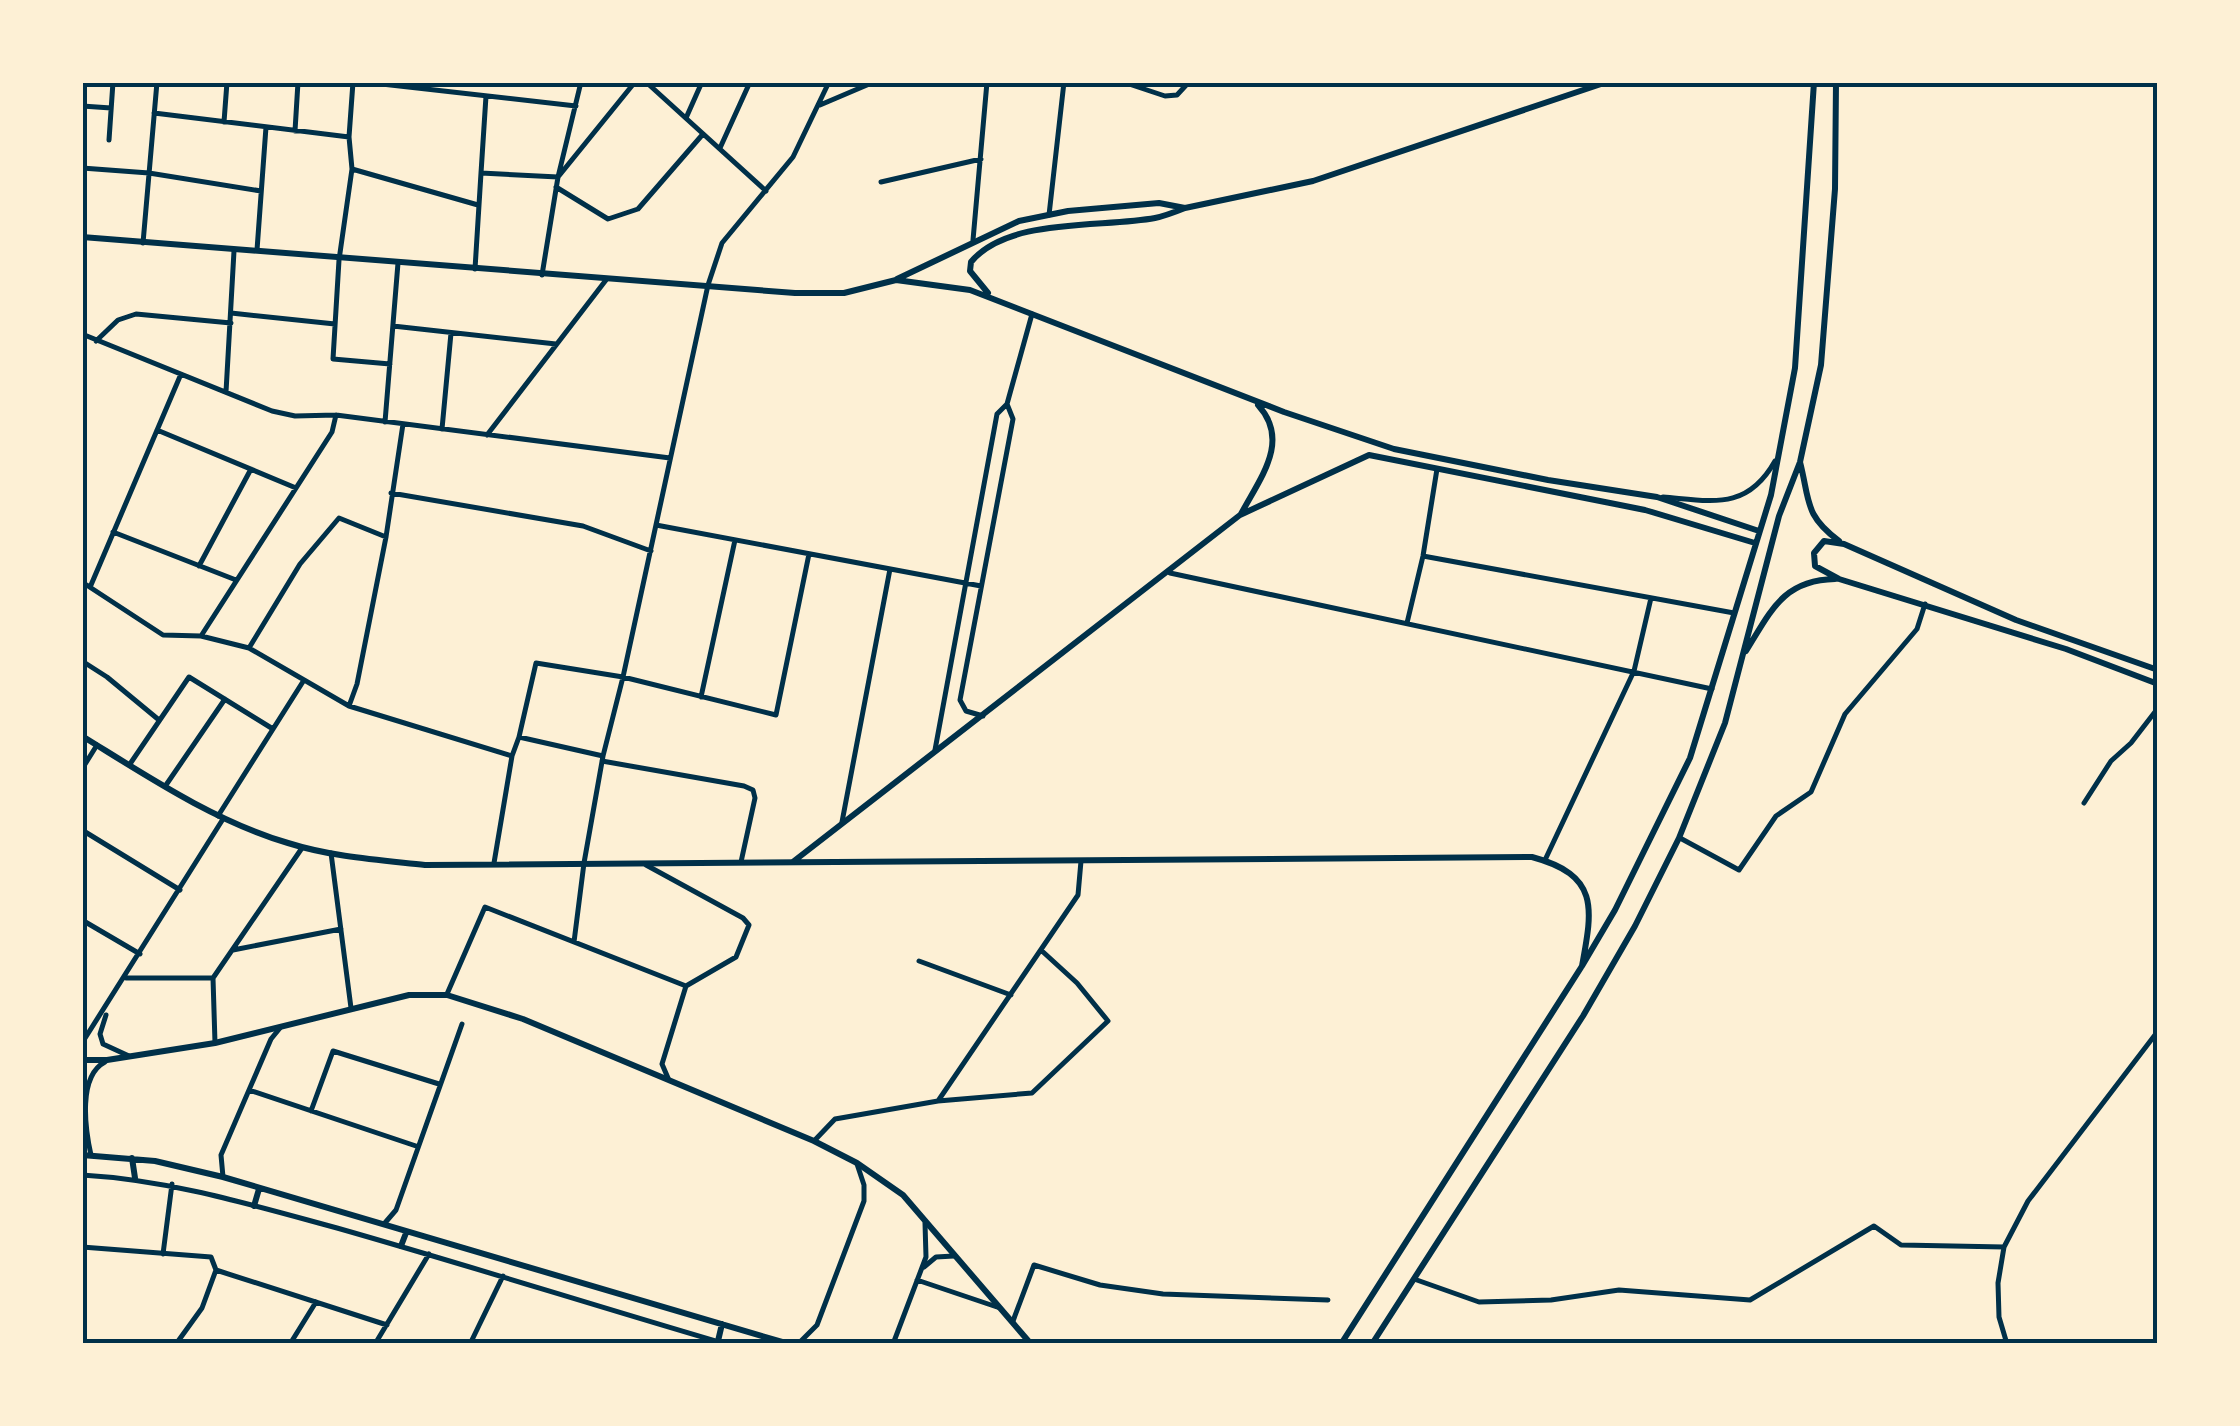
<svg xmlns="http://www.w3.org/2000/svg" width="2240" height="1426" viewBox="0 0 2240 1426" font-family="'Asap Condensed',sans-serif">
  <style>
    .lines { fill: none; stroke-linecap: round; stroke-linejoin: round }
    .minor { stroke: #003049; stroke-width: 5 }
    .secondary { stroke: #003049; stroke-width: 6 }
    .neatline { fill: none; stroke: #003049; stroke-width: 4 }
  </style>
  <rect width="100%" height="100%" fill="#fdf0d5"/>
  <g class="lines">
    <path class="minor" d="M353,82L349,137L352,169L339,260L333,359L390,364
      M364,82L576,106
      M646,82L766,191
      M1123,82L1165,96L1177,95L1189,82
      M820,105L874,82
      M82,106L111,108
      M154,113L349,137
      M686,118L702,82
      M224,122L227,82
      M295,131L298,82
      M109,140L113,82
      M720,148L750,82
      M82,168L149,173L261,191
      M352,169L478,205
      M481,173L486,96
      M881,182L981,159
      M556,187L608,219L638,209L703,134
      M1049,215L1064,82
      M973,240L987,82
      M143,243L157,82
      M257,250L266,127
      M475,269L481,173L558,177L581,82
      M542,275L558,177L635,82
      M231,313L335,324
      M393,326L556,344
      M82,334L272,411L295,416L336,415L670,458
      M96,341L118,320L136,314L231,323
      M226,392L234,251
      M385,422L398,263
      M442,429L451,333
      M157,430L296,488
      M487,435L606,280
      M391,493L583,526L651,551
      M1663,497C1712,501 1747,511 1775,461
      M656,525L981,586
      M113,532L236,580
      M1423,556L1734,613
      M199,566L251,469
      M1170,573L1712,689
      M82,582L163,635L201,636L249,648L349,706L512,756L519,737L603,756
      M91,585L181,374
      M1407,623L1423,556L1437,469
      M201,636L332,432L336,415
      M249,648L300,564L339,518L386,537
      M82,661L107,677L159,720
      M701,697L735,540
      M349,706L357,684L386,537L403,424
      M983,716L966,711L960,700L1013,419L1007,404
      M519,737L536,663L623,677L776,715L809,554
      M935,750L997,414L1007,404L1032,314
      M602,761L744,786L753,790L755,798L741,862
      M130,764L189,677L273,729
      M82,769L97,745
      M166,785L225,699
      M2084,803L2111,761L2131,743L2158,708
      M218,816L304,680
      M842,822L890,569
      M82,830L180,890
      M1680,838L1739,870L1776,816L1811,792L1845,714L1917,629L1925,604
      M331,853L351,1008
      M1545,860L1634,671L1651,598
      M494,863L512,756
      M646,865L743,918L749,925L736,957L686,986L662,1064L668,1078
      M82,920L140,954
      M574,942L584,863L603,756L623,677L708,285L722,243L793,157L829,82
      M233,950L341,929
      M919,961L1011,995
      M126,978H213
      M447,994L485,907L686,986
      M106,1015L100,1034L103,1044L129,1056
      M82,1043L223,819
      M215,1043L213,978L302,848
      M249,1090L416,1146
      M938,1101L1032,1093L1108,1021L1077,983L1042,951
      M311,1111L333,1051L439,1084
      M814,1141L835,1119L938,1101L1078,895L1081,861
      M91,1155C85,1128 78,1076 105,1062
      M82,1175C170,1180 252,1205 337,1228C467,1265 596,1306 726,1344
      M223,1177L221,1155L271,1039L280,1028
      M384,1224L396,1210L462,1024
      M82,1247L211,1257L216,1270L202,1308L176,1344
      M163,1254L172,1184
      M924,1267L936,1257L954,1256
      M216,1270L387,1325
      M1414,1279L1479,1302L1551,1300L1619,1290L1750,1300L1874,1226L1901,1245L2004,1247
      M917,1280L1000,1308
      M1013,1321L1034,1265L1100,1285L1163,1294L1328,1300
      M290,1344L316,1302
      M375,1344L429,1254
      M470,1344L503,1276
      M798,1344L817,1325L864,1201V1185L857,1164
      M893,1344L926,1257L925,1223
      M2007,1344L1999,1317L1998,1283L2004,1247L2028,1201L2158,1031"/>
    <path class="secondary" d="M82,237L795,293H844L896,280L970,290L1284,412L1394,449L1548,480L1657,497L1759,531
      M897,279L1019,221L1068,211L1159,203L1185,208L1313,181L1607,82
      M988,293L970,271L971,262C1008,217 1102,228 1155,218C1165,216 1175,212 1185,208
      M1800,462C1810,501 1804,515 1839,541
      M1241,514C1260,478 1291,441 1258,405
      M1746,651C1771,611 1783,580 1835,579
      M2158,670L2016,620L1844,544L1824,541L1814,553L1815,566L1839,579L2066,649L2158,684
      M82,736C147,776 214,821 288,843C332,857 379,860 425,865L1532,857C1599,875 1593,907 1582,966
      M794,861L1240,515L1369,455L1645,510L1755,543
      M82,1060H107L215,1043L409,995H447L523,1019L814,1141L857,1163L903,1195L1031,1344
      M82,1155L155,1161L223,1177L789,1344
      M132,1158L135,1178
      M254,1206L259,1189
      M401,1246L406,1233
      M718,1341L722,1324
      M1341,1344L1582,966L1615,910L1690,758L1771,495L1795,368L1814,82
      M1372,1344L1583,1016L1635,926L1679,838L1725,723L1779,516L1800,462L1821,365L1835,189L1836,82"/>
  </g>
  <rect width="2240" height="1426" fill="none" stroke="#fdf0d5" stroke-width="170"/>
  <rect x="85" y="85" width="2070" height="1256" class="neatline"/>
</svg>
